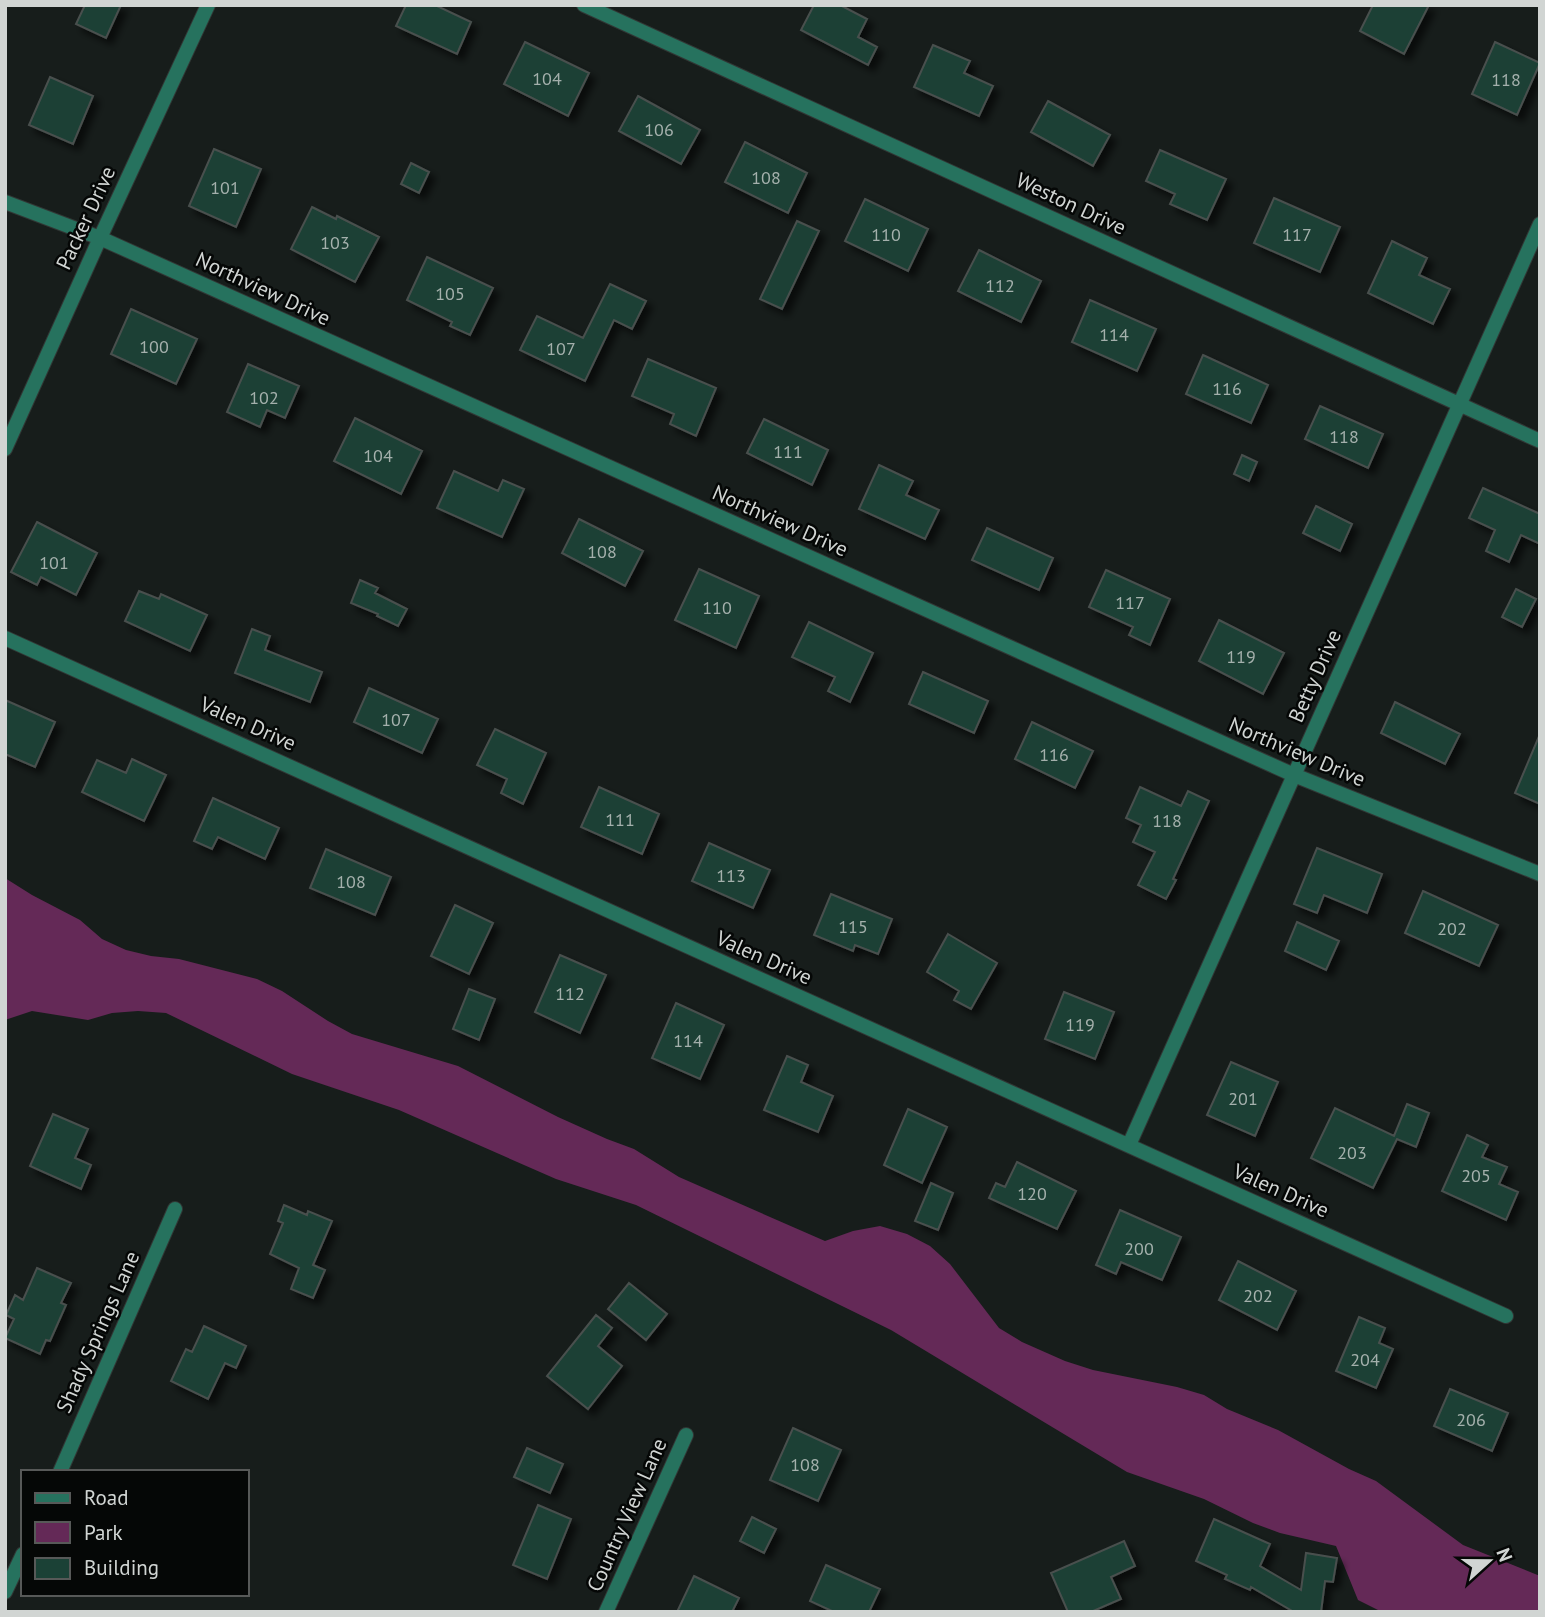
<svg xmlns="http://www.w3.org/2000/svg" width="1545" height="1617" viewBox="0 0 1545 1617" font-family="'PT Sans',sans-serif">
  <style>
    .green { fill: #642957 }
    .building { fill: #1b4136; stroke: #49504e; stroke-width: 2; filter: url(#shadow) }
    .lines { fill: none; stroke-linecap: round; stroke-linejoin: round }
    .street-casing { stroke: #313735; stroke-width: 16 }
    .street { stroke: #26725e; stroke-width: 14 }
    .labels { text-anchor: middle; stroke-width: 5; stroke-linejoin: round; paint-order: stroke }
    .number-label { font-size: 18px; fill: #a4b0ac }
    .street-label { font-size: 21px; fill: #d1d5d3; stroke: #050706 }
  </style>
  <defs>
    <filter id="shadow"><feDropShadow dx="6" dy="6" stdDeviation="3.5" flood-color="#0009"/></filter>
  </defs>
  <rect width="100%" height="100%" fill="#171d1b"/>
  <path class="green" d="M5,878L32,895L80,920L102,939L126,950L151,956L179,959L257,979L282,991L328,1021L352,1034L458,1066L558,1117L607,1139L634,1149L679,1177L825,1241L853,1231L880,1226L907,1234L930,1246L950,1264L999,1328L1022,1342L1065,1361L1093,1370L1177,1387L1204,1395L1227,1409L1278,1430L1349,1469L1376,1481L1463,1545L1540,1576V1612H1382L1358,1600L1336,1546L1280,1533L1253,1523L1204,1499L1127,1472L891,1330L636,1205L556,1179L399,1110L292,1074L166,1013L138,1011L112,1013L88,1020L32,1011L5,1020Z"/>
  <path class="building" d="M85,5H121L106,38L76,24Z
    M406,5H435L471,22L457,54L396,26Z
    M814,5H840L867,19L858,37L877,47L868,65L801,30Z
    M1373,5H1429L1404,54L1360,31Z
    M525,42L589,73L568,116L504,84Z
    M1495,42L1540,63L1517,115L1472,94Z
    M933,45L970,61L964,73L993,86L979,116L914,87Z
    M50,77L93,96L73,144L29,125Z
    M638,96L700,130L681,164L619,131Z
    M1048,101L1110,135L1093,166L1031,132Z
    M745,142L807,173L788,213L725,182Z
    M214,149L261,169L236,227L189,206Z
    M1160,150L1226,179L1207,220L1170,204L1175,194L1146,181Z
    M411,163L429,172L419,193L401,184Z
    M1274,198L1340,227L1320,272L1254,243Z
    M865,199L928,229L908,271L845,241Z
    M312,207L336,219L337,216L379,237L355,282L291,249Z
    M797,221L819,231L782,309L760,299Z
    M1392,241L1427,258L1419,275L1450,289L1433,324L1368,293Z
    M979,250L1041,281L1021,322L958,291Z
    M427,257L493,288L470,335L450,326L452,322L407,300Z
    M610,284L646,301L632,329L614,320L585,381L520,350L537,316L583,338Z
    M1090,300L1156,329L1137,371L1072,342Z
    M131,309L197,339L176,384L111,354Z
    M1203,355L1268,385L1251,423L1186,394Z
    M648,359L716,388L696,436L670,424L674,414L632,396Z
    M248,364L299,386L285,418L267,410L260,427L227,412Z
    M1320,406L1383,434L1368,468L1305,439Z
    M355,418L422,451L401,494L334,461Z
    M764,419L828,450L812,485L747,453Z
    M1242,455L1257,462L1249,481L1234,474Z
    M879,465L913,481L906,495L939,510L925,539L859,509Z
    M454,471L498,491L503,480L524,489L502,537L437,508Z
    M1483,488L1540,514V544L1521,535L1509,562L1486,551L1495,530L1469,518Z
    M1316,506L1352,524L1340,551L1303,533Z
    M579,519L643,551L625,586L562,553Z
    M37,522L97,553L76,595L41,577L37,585L11,572Z
    M987,528L1053,558L1039,590L972,560Z
    M699,569L759,596L736,648L675,620Z
    M1106,570L1170,599L1150,645L1129,635L1133,627L1089,607Z
    M360,580L378,588L375,593L407,609L398,626L377,616L378,614L351,603Z
    M1516,589L1536,599L1522,627L1502,617Z
    M139,591L159,599L161,594L207,615L190,651L125,621Z
    M1219,620L1284,653L1263,694L1199,661Z
    M809,622L873,653L850,702L828,691L835,677L792,657Z
    M252,629L270,636L265,650L322,672L310,702L235,673Z
    M923,672L988,701L974,733L909,704Z
    M369,688L438,719L422,753L354,722Z
    M5,700L55,722L35,767L5,754Z
    M1395,702L1460,734L1445,764L1381,733Z
    M1032,722L1093,751L1075,788L1015,759Z
    M495,729L546,753L523,804L501,793L507,779L477,765Z
    M1540,734V804L1515,793Z
    M132,759L166,775L144,821L82,792L97,760L126,773Z
    M599,787L659,814L642,854L581,827Z
    M1140,787L1181,806L1188,791L1209,801L1173,879L1176,880L1166,899L1138,885L1155,852L1133,842L1141,825L1126,818Z
    M213,798L279,828L265,859L218,837L212,849L194,841Z
    M709,843L770,870L753,908L692,881Z
    M1317,848L1382,874L1367,913L1324,895L1317,913L1294,904Z
    M326,849L391,877L375,915L310,888Z
    M1423,891L1498,925L1479,966L1405,933Z
    M831,894L892,919L878,954L855,945L853,951L814,935Z
    M455,905L493,923L469,974L431,956Z
    M1297,922L1339,941L1326,970L1285,951Z
    M948,934L997,963L971,1009L954,1000L959,991L927,972Z
    M560,955L606,975L580,1033L535,1012Z
    M469,989L495,999L479,1040L453,1029Z
    M1064,992L1114,1012L1095,1059L1045,1039Z
    M676,1003L724,1025L700,1079L652,1058Z
    M787,1056L808,1065L801,1082L833,1096L818,1132L764,1110Z
    M1231,1062L1278,1082L1255,1136L1207,1115Z
    M1407,1104L1429,1113L1416,1147L1397,1139L1373,1188L1311,1158L1335,1108L1394,1136Z
    M908,1109L947,1127L922,1183L884,1165Z
    M53,1114L88,1129L75,1158L91,1165L81,1189L30,1166Z
    M1467,1135L1488,1145L1482,1157L1507,1167L1499,1184L1518,1192L1506,1220L1442,1191Z
    M1017,1162L1076,1191L1057,1229L989,1198L996,1183L1005,1187Z
    M931,1183L953,1193L938,1230L915,1221Z
    M284,1205L307,1215L308,1211L332,1221L313,1265L325,1270L313,1298L291,1289L299,1268L270,1254L283,1223L278,1221Z
    M1120,1210L1181,1237L1162,1280L1121,1262L1116,1274L1096,1265Z
    M1238,1261L1296,1291L1277,1330L1219,1300Z
    M37,1268L71,1283L61,1303L66,1305L50,1341L46,1340L40,1354L5,1338L14,1319L6,1315L15,1295L23,1300Z
    M629,1283L667,1314L646,1340L608,1309Z
    M596,1315L612,1328L598,1346L622,1366L588,1409L547,1376Z
    M1359,1317L1385,1328L1379,1343L1393,1349L1376,1388L1336,1371Z
    M204,1326L246,1346L236,1368L225,1363L208,1399L171,1381L186,1349L192,1352Z
    M1450,1389L1508,1413L1492,1451L1434,1426Z
    M793,1428L841,1450L818,1501L770,1480Z
    M527,1448L563,1464L550,1493L514,1477Z
    M538,1505L571,1519L547,1579L513,1565Z
    M752,1517L776,1529L764,1553L740,1541Z
    M1214,1519L1270,1544L1260,1566L1301,1590L1306,1553L1337,1558L1333,1582L1325,1581L1321,1612H1294L1251,1587L1250,1590L1225,1579L1227,1575L1196,1561Z
    M1124,1541L1135,1566L1111,1577L1121,1599L1091,1612H1068L1051,1573Z
    M826,1565L880,1589L869,1612H834L810,1601Z
    M694,1576L739,1598L732,1612H677Z"/>
  <g class="lines">
    <g class="street-casing">
      <path id="street" d="M584,5L1540,441
        M5,202L100,238L1294,775L1540,874
        M5,449L100,238L208,5
        M5,638L1506,1316
        M1129,1145L1540,224
        M60,1472L175,1209
        M5,1592L23,1554
        M606,1612L686,1435"/>
    </g>
    <use href="#street" class="street"/>
  </g>
  <g class="labels">
    <g class="number-label">
      <text x="547" y="85">104</text>
      <text x="1506" y="86">118</text>
      <text x="659" y="136">106</text>
      <text x="766" y="184">108</text>
      <text x="225" y="194">101</text>
      <text x="886" y="241">110</text>
      <text x="1297" y="241">117</text>
      <text x="335" y="249">103</text>
      <text x="1000" y="292">112</text>
      <text x="450" y="300">105</text>
      <text x="1114" y="341">114</text>
      <text x="154" y="353">100</text>
      <text x="561" y="355">107</text>
      <text x="1227" y="395">116</text>
      <text x="264" y="404">102</text>
      <text x="1344" y="443">118</text>
      <text x="788" y="458">111</text>
      <text x="378" y="462">104</text>
      <text x="602" y="558">108</text>
      <text x="54" y="569">101</text>
      <text x="1130" y="609">117</text>
      <text x="717" y="614">110</text>
      <text x="1241" y="663">119</text>
      <text x="396" y="726">107</text>
      <text x="1054" y="761">116</text>
      <text x="620" y="826">111</text>
      <text x="1167" y="827">118</text>
      <text x="731" y="882">113</text>
      <text x="351" y="888">108</text>
      <text x="853" y="933">115</text>
      <text x="1452" y="935">202</text>
      <text x="570" y="1000">112</text>
      <text x="1080" y="1031">119</text>
      <text x="688" y="1047">114</text>
      <text x="1243" y="1105">201</text>
      <text x="1352" y="1159">203</text>
      <text x="1476" y="1182">205</text>
      <text x="1032" y="1200">120</text>
      <text x="1139" y="1255">200</text>
      <text x="1258" y="1302">202</text>
      <text x="1365" y="1366">204</text>
      <text x="1471" y="1426">206</text>
      <text x="805" y="1471">108</text>
    </g>
    <g class="street-label">
      <text transform="translate(1071 204) rotate(25)" y="7">Weston Drive</text>
      <text transform="translate(86 218) rotate(-65)" y="7">Packer Drive</text>
      <text transform="translate(263 289) rotate(25)" y="7">Northview Drive</text>
      <text transform="translate(780 521) rotate(24)" y="7">Northview Drive</text>
      <text transform="translate(1315 676) rotate(-66)" y="7">Betty Drive</text>
      <text transform="translate(248 724) rotate(24)" y="7">Valen Drive</text>
      <text transform="translate(1297 752) rotate(23)" y="7">Northview Drive</text>
      <text transform="translate(764 958) rotate(24)" y="7">Valen Drive</text>
      <text transform="translate(1281 1191) rotate(24)" y="7">Valen Drive</text>
      <text transform="translate(98 1332) rotate(-66)" y="7">Shady Springs Lane</text>
      <text transform="translate(627 1515) rotate(-66)" y="7">Country View Lane</text>
    </g>
  </g>
  <rect width="1545" height="1617" fill="none" stroke="#d1d5d3" stroke-width="14"/>
  <rect x="21" y="1470" width="228" height="126" fill="#050706" stroke="#575958" stroke-width="2"/>
  <rect x="35" y="1493" width="35" height="10" fill="#26725e" stroke="#575958" stroke-width="2"/>
  <text x="84" y="1505" font-size="21" fill="#d1d5d3">Road</text>
  <rect x="35" y="1522" width="35" height="21" fill="#642957" stroke="#575958" stroke-width="2"/>
  <text x="84" y="1540" font-size="21" fill="#d1d5d3">Park</text>
  <rect x="35" y="1558" width="35" height="21" fill="#1b4136" stroke="#575958" stroke-width="2"/>
  <text x="84" y="1575" font-size="21" fill="#d1d5d3">Building</text>
  <g transform="translate(1489 1561) rotate(69)" stroke="#050706" stroke-width="5" paint-order="stroke">
  <path d="M0-5L12 26L0 18L-12 26Z" fill="#d1d5d3"/>
  <text y="-10" font-size="19" font-weight="bold" text-anchor="middle" fill="#d1d5d3">N</text>
  </g>
</svg>
